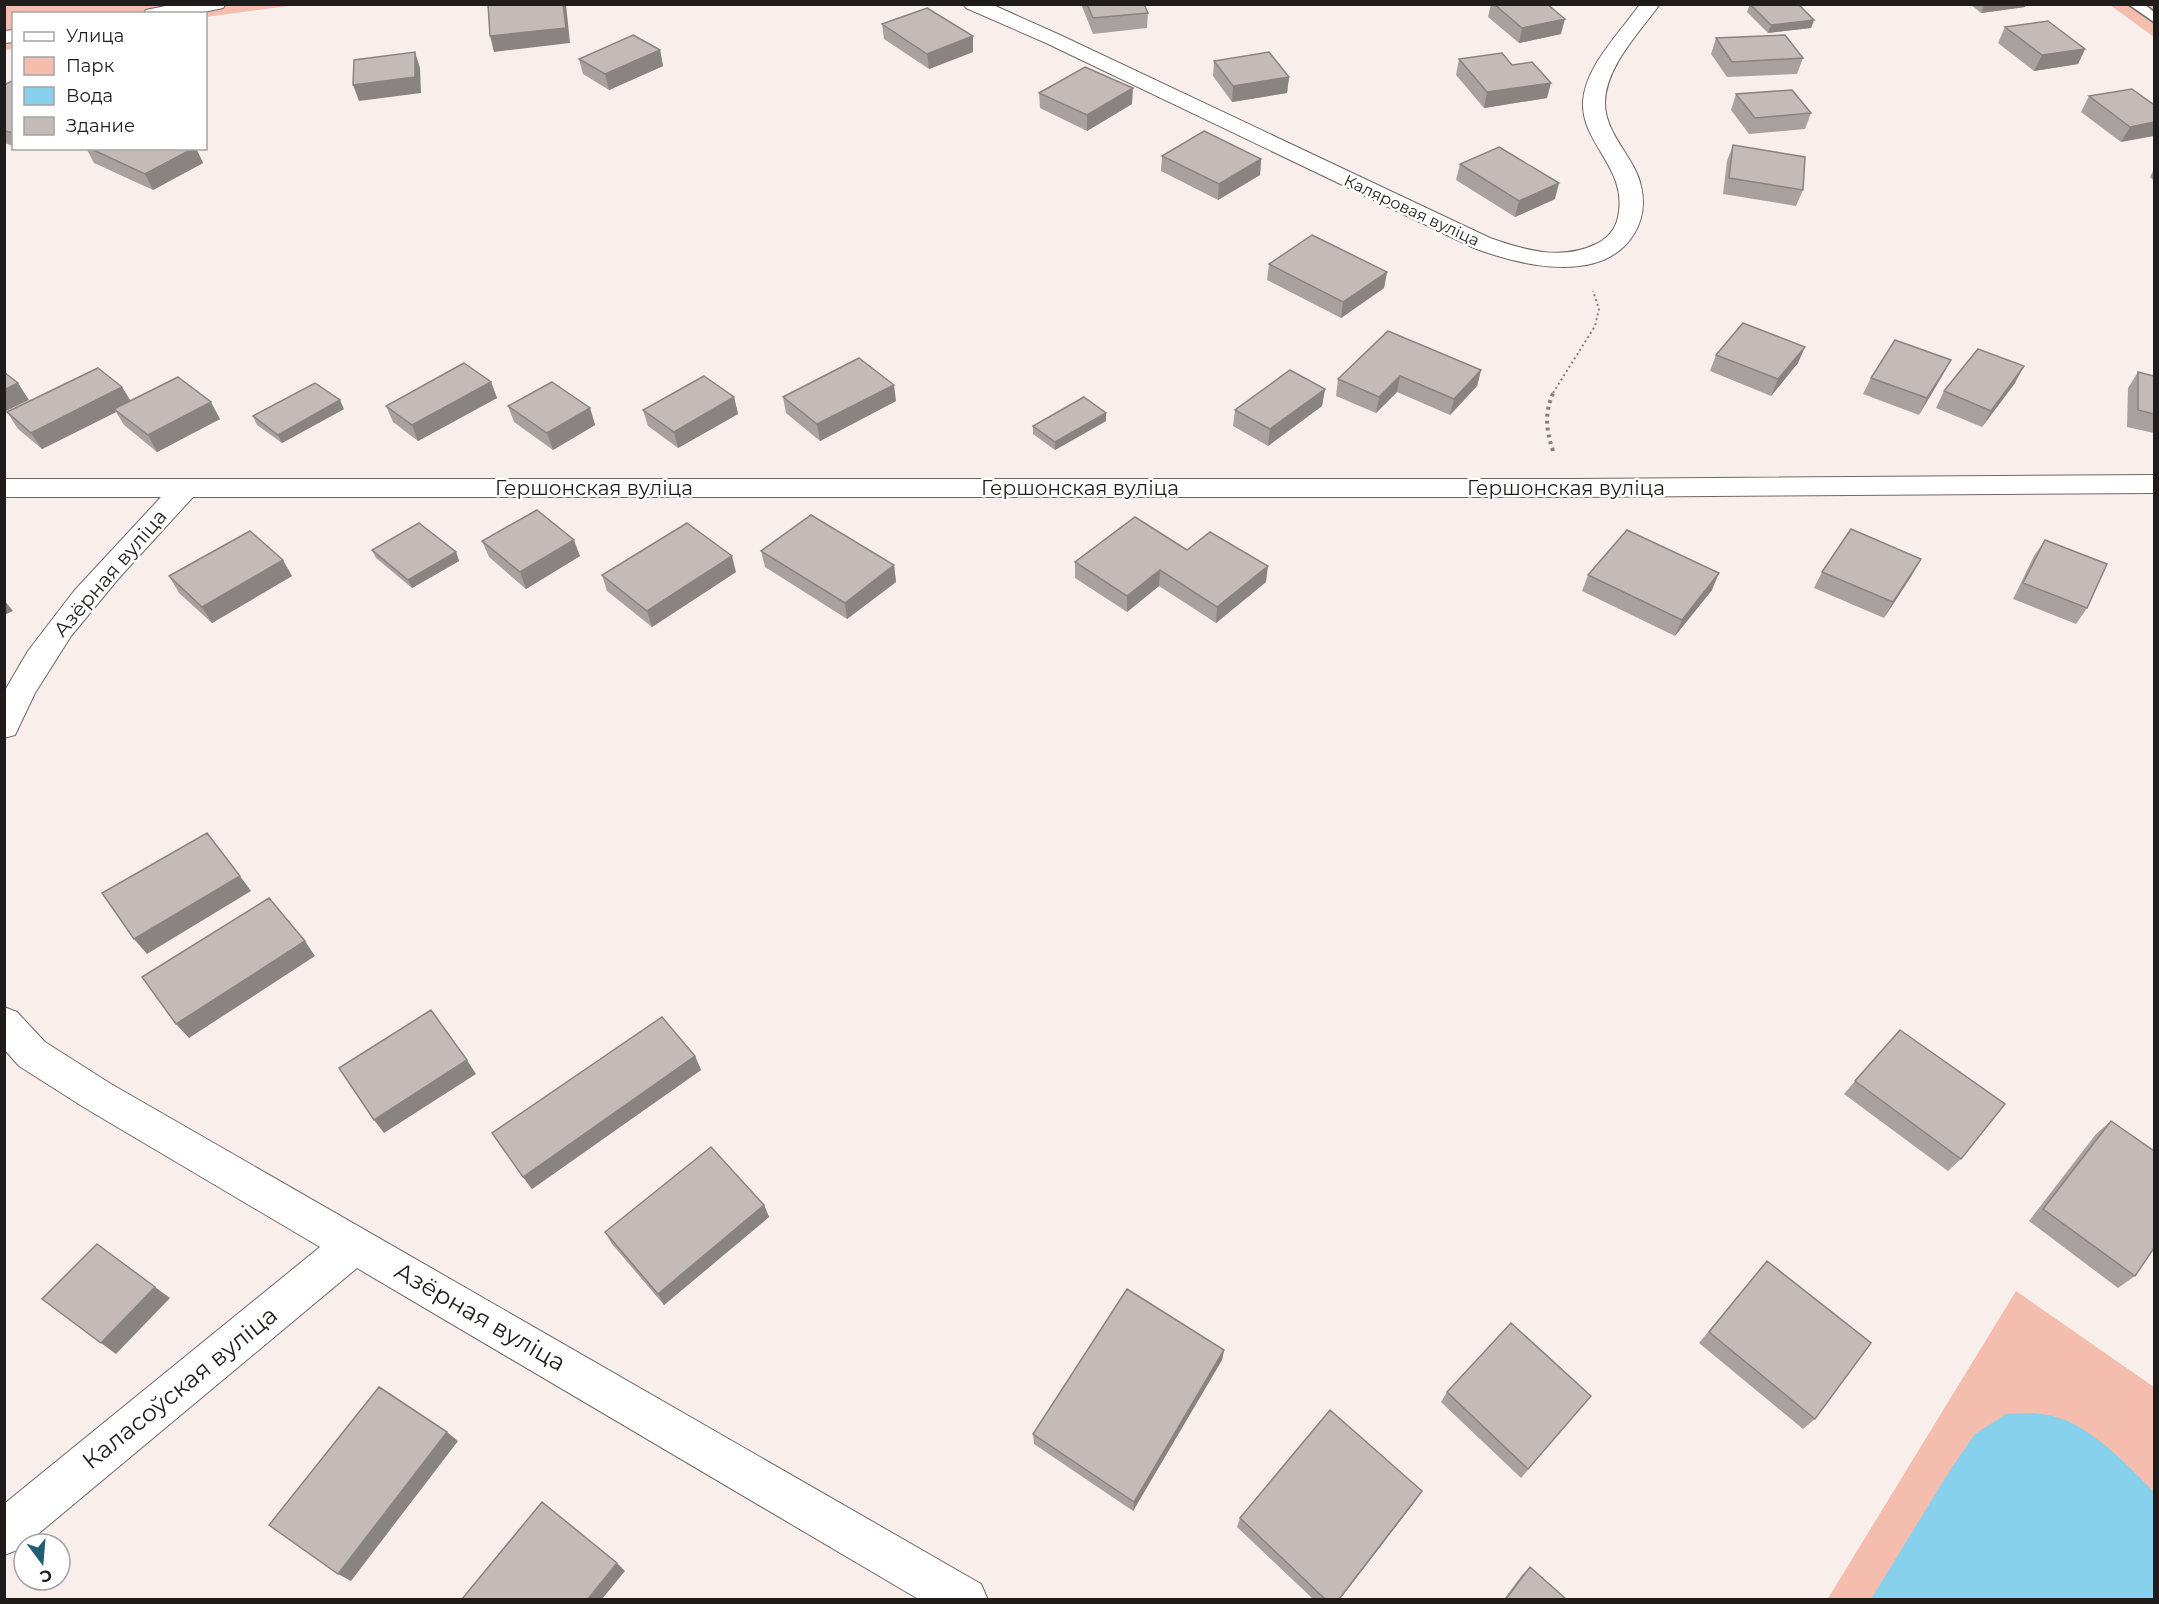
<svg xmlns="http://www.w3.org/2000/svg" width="2159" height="1604" viewBox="0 0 2159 1604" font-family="Montserrat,sans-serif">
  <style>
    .green { fill: #f4bdae }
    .water { fill: #87d1ec }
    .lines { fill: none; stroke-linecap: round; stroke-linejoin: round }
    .service-casing { stroke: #6f6765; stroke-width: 3 }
    .minor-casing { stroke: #6f6765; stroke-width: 2 }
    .path-far1 { stroke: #857f7e; stroke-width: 2; stroke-dasharray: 2 3; stroke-linecap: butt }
    .path { stroke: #857f7e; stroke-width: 4; stroke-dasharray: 3 4; stroke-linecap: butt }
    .service { fill: #fff; fill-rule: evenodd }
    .minor { fill: #fff; fill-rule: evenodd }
    .wall { fill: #a9a19f }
    .shaded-wall { fill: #898382 }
    .building { fill: #c4bbb9; stroke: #898382; stroke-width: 1.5 }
    .labels { text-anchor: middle; stroke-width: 5; stroke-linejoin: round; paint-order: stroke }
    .far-street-label { font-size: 16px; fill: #1f1c1b; stroke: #fff }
    .street-label { font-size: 20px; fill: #1f1c1b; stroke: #fff }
    .near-street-label { font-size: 24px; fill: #1f1c1b; stroke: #fff }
  </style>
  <rect width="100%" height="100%" fill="#f8efed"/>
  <path class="green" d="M5,5H295L206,17V14H14L13,49L5,50Z
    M2110,5H2154V37Z
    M2016,1291L2154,1387V1599L1827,1600Z"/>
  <path class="water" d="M2032,1413C2041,1414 2051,1415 2059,1418C2094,1429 2129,1467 2154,1492V1599H1871L1952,1467L1975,1434L2006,1414Z"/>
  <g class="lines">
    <g class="service-casing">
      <path id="service" d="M2128,4H2144L2154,12V22Z"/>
    </g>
    <g class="minor-casing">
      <path id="minor" d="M175,4H226L223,8L194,14H143L146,10Z
        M963,4H991L1060,35L1490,238C1524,250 1562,261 1596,244C1607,239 1616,229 1618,217C1629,169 1581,144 1583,102C1585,66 1620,33 1640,4H1660C1640,32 1605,67 1605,103C1605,135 1635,157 1641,186C1645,203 1643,219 1634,234C1602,286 1519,265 1474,248L1046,43L966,8Z
        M14,30V42L4,43V31Z
        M2154,475V493L1574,497H193L119,578L71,636L35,693L15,735L4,738V692L28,651L74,591L161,497H4V479H1574Z
        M4,1007L17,1012L45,1042L111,1084L981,1584L988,1600H920L357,1268L20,1549L4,1555V1504L320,1247L85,1108L19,1066L4,1049Z"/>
    </g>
    <path class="path-far1" d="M1553,393L1595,326L1599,309L1593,291"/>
    <path class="path" d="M1553,451C1546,429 1544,413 1554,391"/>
    <use href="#service" class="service"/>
    <use href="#minor" class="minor"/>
  </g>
  <path class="wall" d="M1081,4H1144L1148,13L1147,28L1093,34Z
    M1491,4H1547L1561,34L1519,43L1488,17Z
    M1750,4H1798L1814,20L1811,28L1768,33L1747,12Z
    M1970,4H2026L2025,7L1981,13Z
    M882,24L973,36V52L929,69L884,39Z
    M2005,27L2085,49L2078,64L2034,71L1998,43Z
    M1716,38L1803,58L1797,74L1727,77L1711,54Z
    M660,50L663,66L609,90L583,74L579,59Z
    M1459,59L1512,65L1547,98L1484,108L1456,75Z
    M1214,61L1289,77L1287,93L1232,102L1213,76Z
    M14,80V146L4,143V85Z
    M1039,93L1132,104L1087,131L1040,108Z
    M1736,94L1811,113L1805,129L1749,134L1731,110Z
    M2089,96L2154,105L2121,142L2081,112Z
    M1733,145L1803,190L1796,206L1723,194L1727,161Z
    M86,148H196L203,163L153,190L94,163Z
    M1162,156L1261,159L1260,175L1218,200L1161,171Z
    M1460,164L1555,199L1515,217L1456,180Z
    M2154,169V181L2150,177Z
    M1269,264L1387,272L1384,288L1341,318L1267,280Z
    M1716,355L1798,363L1771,396L1710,371Z
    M1951,360L1942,376L1919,415L1863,394L1871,378Z
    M1481,370L1477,386L1450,415L1397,392L1376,413L1336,396L1338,379Z
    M2138,372L2154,376V433L2127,427L2128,388Z
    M491,382L497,398L418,441L393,422L386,406Z
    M2015,383L1982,427L1936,408L1944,391Z
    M122,387L130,401L220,419L157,452L124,425L116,412L42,449L18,429L7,412Z
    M1325,389L1322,406L1268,446L1233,426L1235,410Z
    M734,397L738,414L678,448L648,426L643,410Z
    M783,397L896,401L820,441L786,413Z
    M508,406L590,408L595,425L553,450L514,422Z
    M344,409L282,443L257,425L253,416Z
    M1106,413V421L1055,450L1033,434V426Z
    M2045,540L2087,608L2076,624L2013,599L2034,556Z
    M482,541L580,556L526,589L489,557Z
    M372,550L456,552L459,561L412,588L376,558Z
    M1187,550L1266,582L1216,623L1159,586L1127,612L1075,578V562Z
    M761,551L894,565L896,582L847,619L765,567Z
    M736,572L652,627L607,591L602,575Z
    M1822,572L1912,575L1884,618L1814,588Z
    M1588,575L1712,590L1675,636L1582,591Z
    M169,576H292L212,623L179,593Z
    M695,1056L701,1070L532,1189L492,1133Z
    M1855,1081L1961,1159L1948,1171L1844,1094Z
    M2111,1121L2135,1276L2118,1288L2029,1221L2096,1134Z
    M764,1205L769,1217L664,1305L612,1244L605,1232Z
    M1767,1261L1815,1419L1803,1429L1699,1343Z
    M1224,1350L1222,1360L1133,1511L1034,1444L1033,1434Z
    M1447,1392L1591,1396L1521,1478L1441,1402Z
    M1416,1500L1340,1599H1313L1237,1527L1240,1518Z
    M1530,1567L1566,1599H1504L1522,1575Z"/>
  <path class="shaded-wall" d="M563,4H566L570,43L494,52L490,36Z
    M1985,4H2026L2025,7L1981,13Z
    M1565,19L1561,34L1519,43L1522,28Z
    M1814,20L1811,28L1768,33L1771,25Z
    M973,36V52L929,69L927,54Z
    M2085,49L2078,64L2034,71L2042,55Z
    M660,50L663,66L609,90L605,74Z
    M415,52L420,68L421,93L359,101L353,85Z
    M1289,77L1287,93L1232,102L1233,86Z
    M1551,83L1547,98L1484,108L1487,92Z
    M1133,88L1132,104L1087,131V115Z
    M2154,122V136L2121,142L2130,127Z
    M194,148H196L203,163L153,190L145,174Z
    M1261,159L1260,175L1218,200L1219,184Z
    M1559,183L1555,199L1515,217L1519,201Z
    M1387,272L1384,288L1341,318L1343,302Z
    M1805,347L1798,363L1771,396L1778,379Z
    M1951,360L1942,376L1919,415L1927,398Z
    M2024,366L2015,383L1982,427L1991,411Z
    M1481,370L1477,386L1450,415L1454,399Z
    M1400,376L1397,392L1376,413L1379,397Z
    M491,382L497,398L418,441L412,425Z
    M18,383L29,400L4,412V390Z
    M894,385L896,401L820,441L817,424Z
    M122,387L132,403L114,409L116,412L42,449L31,433Z
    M1325,389L1322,406L1268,446L1270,429Z
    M734,397L738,414L678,448L674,432Z
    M340,400L344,409L282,443L278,435Z
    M211,402L220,419L157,452L148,435Z
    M590,408L595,425L553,450L547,433Z
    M1106,413V421L1055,450V442Z
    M574,540L580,556L526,589L520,572Z
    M456,552L459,561L412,588L408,580Z
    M732,556L736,572L652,627L647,611Z
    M1921,559L1912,575L1884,618L1893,602Z
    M283,560L292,576L212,623L202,607Z
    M894,565L896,582L847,619L845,603Z
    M1268,566L1266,582L1216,623L1217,607Z
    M1160,570L1159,586L1127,612V596Z
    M1719,573L1712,590L1675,636L1682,620Z
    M4,600L13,611L4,615Z
    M240,876L251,891L147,954L134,939Z
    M305,941L315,956L189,1038L176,1024Z
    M695,1056L701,1070L532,1189L523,1177Z
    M467,1060L476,1074L384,1133L374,1120Z
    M764,1205L769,1217L664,1305L658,1294Z
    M155,1287L170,1298L116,1354L101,1343Z
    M1224,1350L1222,1360L1133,1511L1134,1502Z
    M447,1432L458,1441L351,1581L338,1574Z
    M1422,1491L1416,1500L1340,1599H1339Z
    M617,1563L625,1571L602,1599H588Z"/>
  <path class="building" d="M488,4H563L566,28L490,36Z
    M1087,4H1144L1148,13L1093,18Z
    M1494,4H1547L1565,19L1522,28Z
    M1750,4H1798L1814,20L1771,25Z
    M927,8L973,36L927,54L882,24Z
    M2048,21L2085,49L2042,55L2005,27Z
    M633,35L660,50L605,74L579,59Z
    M1785,35L1803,58L1732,62L1716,38Z
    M415,52V77L353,85L354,60Z
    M1269,52L1289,77L1233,86L1214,61Z
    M1502,53L1512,65L1532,62L1551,83L1487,92L1459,59Z
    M1085,67L1133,88L1087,115L1039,93Z
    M14,80V133L4,131V85Z
    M2132,89L2154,105V122L2130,127L2089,96Z
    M1792,90L1811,113L1755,118L1736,94Z
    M1204,131L1261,159L1219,184L1162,156Z
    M1733,145L1805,157L1803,190L1729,178Z
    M1499,147L1559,183L1519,201L1460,164Z
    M89,148H194L145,174Z
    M1312,235L1387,272L1343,302L1269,264Z
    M1743,323L1805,347L1778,379L1716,355Z
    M1388,331L1481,370L1454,399L1400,376L1379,397L1338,379Z
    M1895,340L1951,360L1927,398L1871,378Z
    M1978,349L2024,366L1991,411L1944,391Z
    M859,358L894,385L817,424L783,397Z
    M464,363L491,382L412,425L386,406Z
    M98,368L122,387L31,433L7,412Z
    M1290,370L1325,389L1270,429L1235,410Z
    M4,372L18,383L4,390Z
    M2138,372L2154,376V414L2138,410Z
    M704,376L734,397L674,432L643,410Z
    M178,377L211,402L148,435L114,409Z
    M552,382L590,408L547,433L508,406Z
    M315,383L340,400L278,435L253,416Z
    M1084,397L1106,413L1055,442L1033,426Z
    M537,510L574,540L520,572L482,541Z
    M811,515L894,565L845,603L761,551Z
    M1135,517L1187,550L1210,532L1268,566L1217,607L1160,570L1127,596L1075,562Z
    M419,523L456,552L408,580L372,550Z
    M687,523L732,556L647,611L602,575Z
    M1851,529L1921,559L1893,602L1822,572Z
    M1627,530L1719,573L1682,620L1588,575Z
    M250,531L283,560L202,607L169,576Z
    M2045,540L2107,564L2087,608L2023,583Z
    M207,833L240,876L134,939L102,893Z
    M269,898L305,941L176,1024L142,977Z
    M431,1010L467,1060L374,1120L339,1068Z
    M662,1017L695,1056L523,1177L492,1133Z
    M1900,1030L2005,1104L1961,1159L1855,1081Z
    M2111,1121L2154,1151V1248L2135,1276L2043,1209Z
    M711,1147L764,1205L658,1294L605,1232Z
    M97,1244L155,1287L101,1343L42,1299Z
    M1767,1261L1871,1343L1815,1419L1709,1332Z
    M1127,1289L1224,1350L1134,1502L1033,1434Z
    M1511,1323L1591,1396L1528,1469L1447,1392Z
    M379,1387L447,1432L338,1574L269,1525Z
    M1330,1410L1422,1491L1339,1599H1325L1240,1518Z
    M542,1502L617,1563L588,1599H462Z
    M1530,1567L1566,1599H1506Z"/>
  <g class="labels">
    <g class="far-street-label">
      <text transform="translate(1412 210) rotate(25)" y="6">Каляровая вуліца</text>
    </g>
    <g class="street-label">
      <text x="594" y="495">Гершонская вуліца</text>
      <text x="1080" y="495">Гершонская вуліца</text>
      <text x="1566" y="495">Гершонская вуліца</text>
      <text transform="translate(110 573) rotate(-49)" y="7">Азёрная вуліца</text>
    </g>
    <g class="near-street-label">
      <text transform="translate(480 1317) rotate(30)" y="8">Азёрная вуліца</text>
      <text transform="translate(180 1388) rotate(-39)" y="8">Каласоўская вуліца</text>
    </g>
  </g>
  <rect width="2159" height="1604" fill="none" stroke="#1f1c1b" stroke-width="12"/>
  <rect x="12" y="12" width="195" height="138" fill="#ffffff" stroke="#a5a4a4" stroke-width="1.5"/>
  <rect x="24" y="32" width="30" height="9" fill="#ffffff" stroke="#a5a4a4" stroke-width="1.5"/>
  <text x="66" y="42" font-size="18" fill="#1f1c1b">Улица</text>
  <rect x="24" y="57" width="30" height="18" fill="#f4bdae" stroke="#a5a4a4" stroke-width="1.5"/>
  <text x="66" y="72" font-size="18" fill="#1f1c1b">Парк</text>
  <rect x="24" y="87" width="30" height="18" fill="#87d1ec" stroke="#a5a4a4" stroke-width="1.5"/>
  <text x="66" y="102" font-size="18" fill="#1f1c1b">Вода</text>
  <rect x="24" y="117" width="30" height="18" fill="#c4bbb9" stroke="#a5a4a4" stroke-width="1.5"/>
  <text x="66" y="132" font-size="18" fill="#1f1c1b">Здание</text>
  <g transform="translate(42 1562) rotate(164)"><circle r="28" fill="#ffffff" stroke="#a5a4a4" stroke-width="1.5"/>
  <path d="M0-4.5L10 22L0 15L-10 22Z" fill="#1e5f74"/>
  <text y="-9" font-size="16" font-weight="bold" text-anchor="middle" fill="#1f1c1b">С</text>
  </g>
</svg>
